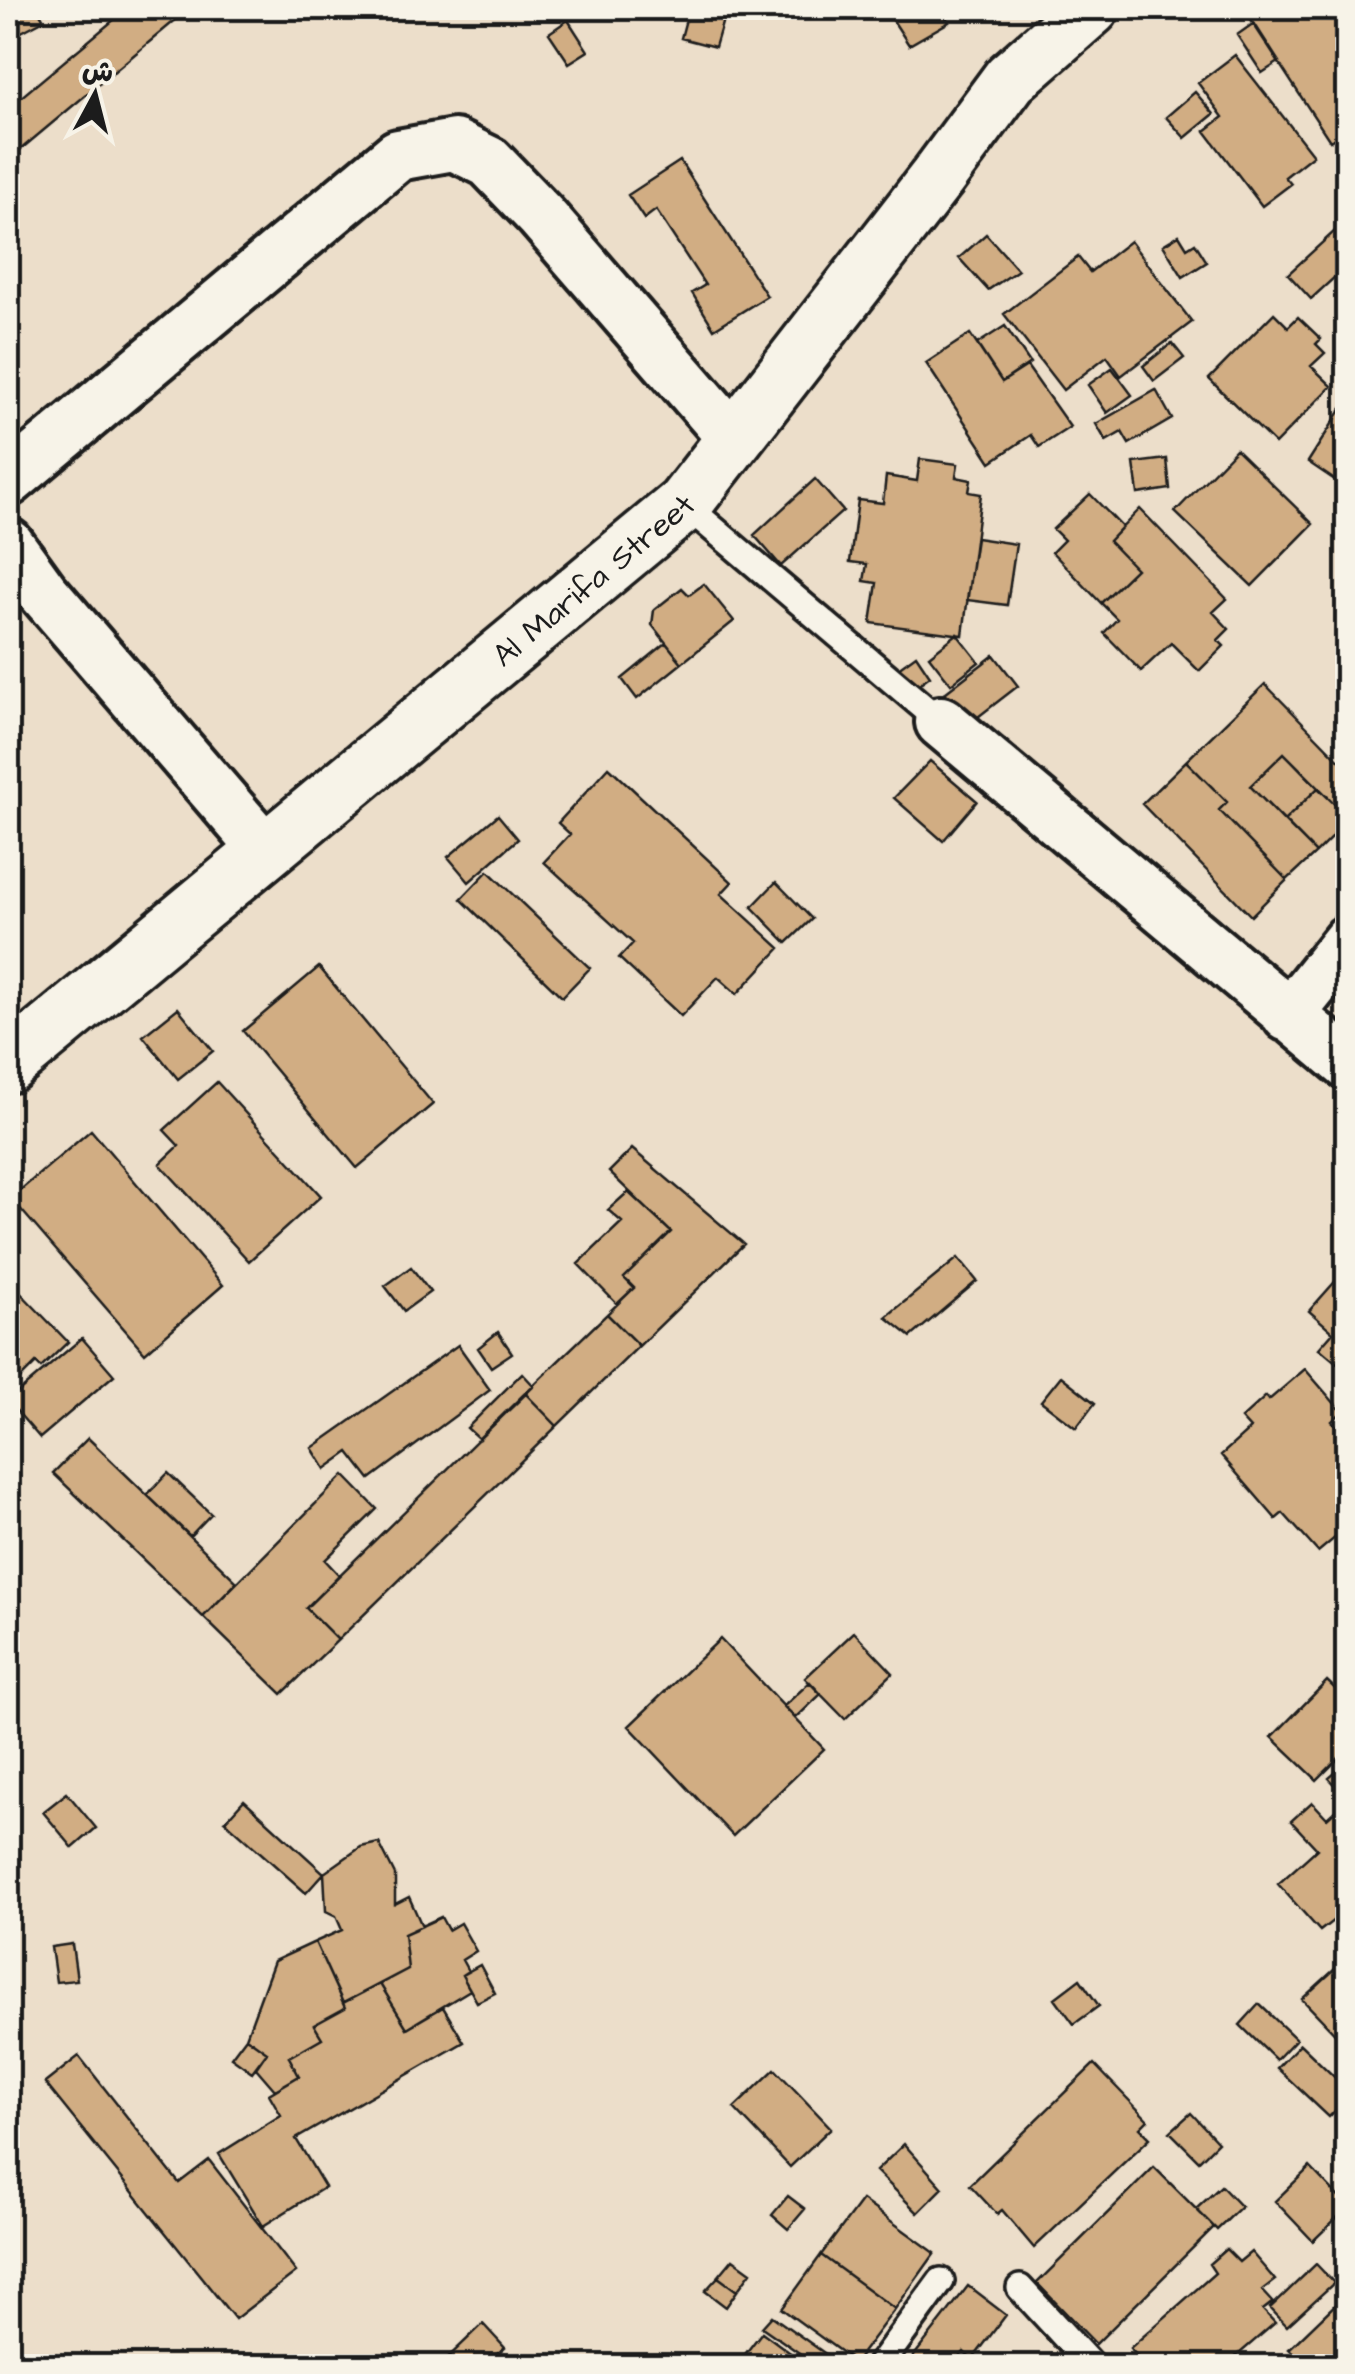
<svg xmlns="http://www.w3.org/2000/svg" width="1355" height="2374" viewBox="0 0 1355 2374" font-family="'Architects Daughter','Playpen Sans Arabic',sans-serif">
  <style>
    .building { fill: #d1ad83; stroke: #1c1c1c; stroke-width: 2.5 }
    .lines { fill: none; stroke-linecap: round; stroke-linejoin: round }
    .lane-casing { stroke: #1c1c1c; stroke-width: 32 }
    .street-casing { stroke: #1c1c1c; stroke-width: 58 }
    .secondary-casing { stroke: #1c1c1c; stroke-width: 62 }
    .lane { stroke: #f7f3e8; stroke-width: 25 }
    .street { stroke: #f7f3e8; stroke-width: 50 }
    .secondary { stroke: #f7f3e8; stroke-width: 55 }
    .labels { text-anchor: middle; stroke-width: 8; stroke-linejoin: round; paint-order: stroke }
    .street-label { font-size: 32px; fill: #1c1c1c; stroke: #f7f3e8 }
  </style>
  <rect width="100%" height="100%" fill="#ecdeca"/>
  <filter id="ink" filterUnits="userSpaceOnUse"><feTurbulence type="fractalNoise" baseFrequency=".01" numOctaves="2"/><feDisplacementMap in="SourceGraphic" scale="20" xChannelSelector="R" yChannelSelector="G"/><feConvolveMatrix kernelMatrix="1 2 1 2 8 2 1 2 1" color-interpolation-filters="sRGB"/></filter>
  <g filter="url(#ink)">
    <path class="building" d="M8,8H37L44,20L8,39Z
      M128,8H190L8,160V108Z
      M689,8L725,13L715,47L681,38Z
      M885,8H940L949,22L909,45Z
      M1243,8H1348V129L1330,141Z
      M568,20L588,51L569,63L549,33Z
      M1254,23L1279,62L1262,73L1237,35Z
      M1235,55L1313,155L1285,177L1291,184L1262,206L1205,131L1223,117L1198,83Z
      M1195,92L1214,114L1185,138L1166,117Z
      M680,161L767,296L714,329L692,293L705,285L656,210L644,219L628,195Z
      M1348,219V265L1311,299L1288,274Z
      M986,234L1018,270L988,290L959,258Z
      M1179,235L1187,248L1195,243L1207,262L1183,277L1163,245Z
      M1130,241L1192,322L1121,376L1107,356L1063,390L1004,314L1078,257L1090,272Z
      M1274,313L1288,327L1298,317L1321,339L1316,344L1325,353L1311,366L1332,386L1275,444L1209,379Z
      M1005,326L1030,363L1002,382L977,344Z
      M970,334L1002,382L1027,366L1070,427L1039,447L1031,435L991,462L926,363Z
      M1172,343L1184,358L1154,381L1143,366Z
      M1112,368L1132,395L1107,413L1088,385Z
      M1156,390L1172,419L1129,444L1122,432L1106,441L1096,424Z
      M1344,405L1348,408V489L1308,462Z
      M1236,449L1313,524L1252,586L1175,512Z
      M920,459L958,464L956,477L971,480L969,492L981,494L963,635L871,623L877,583L864,581L867,564L850,562L858,500L883,503L886,476L917,481Z
      M1167,459L1170,489L1138,494L1134,463Z
      M815,479L843,511L781,566L754,535Z
      M1090,494L1122,527L1109,541L1136,569L1101,603L1052,552L1064,540L1053,529Z
      M1140,509L1227,599L1213,612L1229,629L1218,640L1224,646L1199,671L1171,643L1141,671L1104,633L1117,619L1101,603L1136,569L1109,541Z
      M976,538L1016,544L1007,605L967,600Z
      M704,584L734,621L682,663L652,625L654,610L682,588L689,595Z
      M957,634L979,662L951,684L929,656Z
      M666,643L682,663L637,699L622,679Z
      M916,655L930,676L912,689L898,668Z
      M994,655L1018,686L965,727L941,696Z
      M1265,684L1348,769V817L1284,753L1250,786L1316,853L1287,880L1219,810L1227,802L1186,761Z
      M1284,753L1318,788L1284,821L1250,786Z
      M930,761L977,801L943,841L894,798Z
      M1186,761L1227,802L1219,810L1287,880L1251,916L1142,804Z
      M609,767L732,882L721,894L780,948L737,994L718,977L681,1016L619,958L633,943L544,862L570,834L558,823Z
      M1318,788L1348,817V821L1316,853L1284,821Z
      M498,815L518,839L469,882L448,857Z
      M488,871L590,968L562,997L461,899Z
      M776,882L812,919L787,943L752,907Z
      M319,967L433,1104L357,1168L243,1031Z
      M178,1008L213,1051L178,1079L143,1036Z
      M217,1082L321,1196L249,1261L160,1164L179,1146L164,1130Z
      M91,1130L223,1285L145,1353L11,1198Z
      M632,1149L744,1244L639,1346L607,1314L634,1288L624,1278L671,1232L609,1172Z
      M628,1192L671,1232L624,1278L634,1288L617,1304L578,1264L622,1222L608,1210Z
      M958,1258L977,1281L911,1337L886,1317Z
      M411,1267L430,1292L404,1311L385,1286Z
      M1348,1267V1366L1344,1369L1319,1348L1333,1332L1309,1311Z
      M8,1280L68,1342L41,1368L36,1363L8,1391Z
      M607,1314L639,1346L557,1426L525,1393Z
      M498,1332L512,1353L491,1367L478,1348Z
      M82,1338L114,1375L40,1438L8,1401Z
      M458,1345L490,1390L370,1479L349,1452L325,1469L312,1448Z
      M1305,1369L1342,1412L1332,1421L1348,1439V1527L1318,1552L1283,1513L1276,1519L1221,1455L1250,1429L1241,1419L1266,1396L1269,1400Z
      M522,1373L534,1386L479,1439L467,1428Z
      M1061,1376L1095,1403L1076,1428L1041,1401Z
      M525,1393L557,1426L338,1640L306,1608Z
      M88,1438L237,1582L203,1617L53,1473Z
      M168,1473L211,1514L190,1536L147,1495Z
      M344,1475L377,1509L325,1560L339,1575L306,1608L338,1640L282,1694L203,1617Z
      M854,1632L893,1673L845,1719L805,1678Z
      M720,1639L824,1749L733,1836L629,1726Z
      M1327,1681L1348,1701V1749L1317,1780L1272,1737Z
      M810,1682L821,1694L796,1718L784,1706Z
      M1348,1762V1798L1329,1778Z
      M67,1793L96,1828L73,1848L43,1812Z
      M1348,1799V1909L1320,1931L1278,1884L1317,1849L1291,1821L1312,1802L1327,1818Z
      M244,1800L324,1873L306,1893L225,1821Z
      M379,1843L395,1875V1904L409,1897L422,1926L404,1934L408,1969L343,2003L315,1942L342,1930L336,1916L326,1911L324,1873L361,1847Z
      M441,1917L448,1930L460,1923L476,1951L462,1960L468,1971L462,1975L470,1990L407,2028L380,1984L408,1969L404,1934Z
      M315,1942L345,2008L314,2025L322,2038L289,2057L299,2076L275,2090L256,2068L267,2052L246,2037L274,1961Z
      M72,1944L77,1980L56,1982L51,1947Z
      M1348,1957V2047L1302,1999Z
      M480,1965L495,1993L477,2002L462,1975Z
      M1080,1979L1099,2006L1074,2024L1055,1998Z
      M380,1984L407,2028L443,2007L464,2042L296,2139L325,2187L263,2226L219,2154L281,2115L269,2094L299,2076L289,2057L322,2038L314,2025L345,2008L343,2003Z
      M1259,2004L1296,2039L1276,2060L1240,2025Z
      M246,2037L267,2052L252,2072L231,2057Z
      M1300,2044L1348,2090V2098L1329,2117L1277,2068Z
      M79,2056L179,2183L209,2160L296,2272L235,2319L45,2083Z
      M1094,2064L1148,2120L1140,2128L1150,2138L1034,2248L1002,2210L997,2214L970,2185Z
      M775,2069L831,2128L790,2167L734,2108Z
      M1191,2113L1218,2142L1199,2161L1170,2132Z
      M904,2144L943,2188L918,2213L876,2171Z
      M1154,2167L1214,2227L1096,2344L1037,2283Z
      M1310,2167L1348,2207L1313,2241L1275,2201Z
      M1221,2186L1241,2207L1217,2230L1196,2209Z
      M788,2196L805,2209L788,2229L772,2215Z
      M862,2200L935,2253L895,2309L821,2255Z
      M1226,2249L1239,2262L1251,2252L1275,2280L1262,2290L1273,2302L1263,2310L1275,2323L1225,2366H1146L1130,2348L1215,2273L1209,2264Z
      M821,2255L895,2309L855,2362L782,2309Z
      M733,2259L751,2272L737,2291L718,2277Z
      M1316,2264L1334,2283L1287,2326L1270,2308Z
      M718,2277L737,2291L726,2307L705,2291Z
      M968,2286L1006,2315L972,2360L964,2352L951,2366H925L913,2357Z
      M1344,2296L1348,2300V2366H1290L1299,2358L1289,2349Z
      M772,2316L837,2362L834,2366H818L762,2327Z
      M483,2324L505,2348L485,2366H439Z
      M762,2332L808,2366H736Z"/>
    <g class="lines">
      <g class="lane-casing">
        <path id="lane" d="M684,504L941,722
          M1020,2288L1092,2366
          M879,2366L941,2281"/>
      </g>
      <g class="street-casing">
        <path id="street" d="M8,481L398,155L454,145L489,162L541,216L734,439
          M8,544L42,591L266,851
          M941,722L1348,1064
          M1288,1016L1348,941"/>
      </g>
      <g class="secondary-casing">
        <g id="secondary">
          <path id="s1" d="M8,1065L684,504L937,178L1010,79L1091,8"/>
        </g>
      </g>
      <use href="#lane" class="lane"/>
      <use href="#street" class="street"/>
      <use href="#secondary" class="secondary"/>
    </g>
  </g>
  <g class="labels">
    <g class="street-label">
      <text dy="11" stroke="none"><textPath href="#s1" startOffset="760">Al Marifa Street</textPath></text>
    </g>
  </g>
  <rect width="1355" height="2374" fill="none" stroke="#f7f3e8" stroke-width="40"/>
  <rect x="20" y="20" width="1315" height="2334" fill="none" stroke="#1c1c1c" stroke-width="4" filter="url(#ink)"/>
  <g transform="translate(95 95) rotate(7)" stroke="#f7f3e8" stroke-width="8" paint-order="stroke">
  <path d="M0-8L18 38L0 25L-18 38Z" fill="#1c1c1c"/>
  <text y="-15" font-size="28" font-weight="bold" text-anchor="middle" fill="#1c1c1c">ش</text>
  </g>
</svg>
